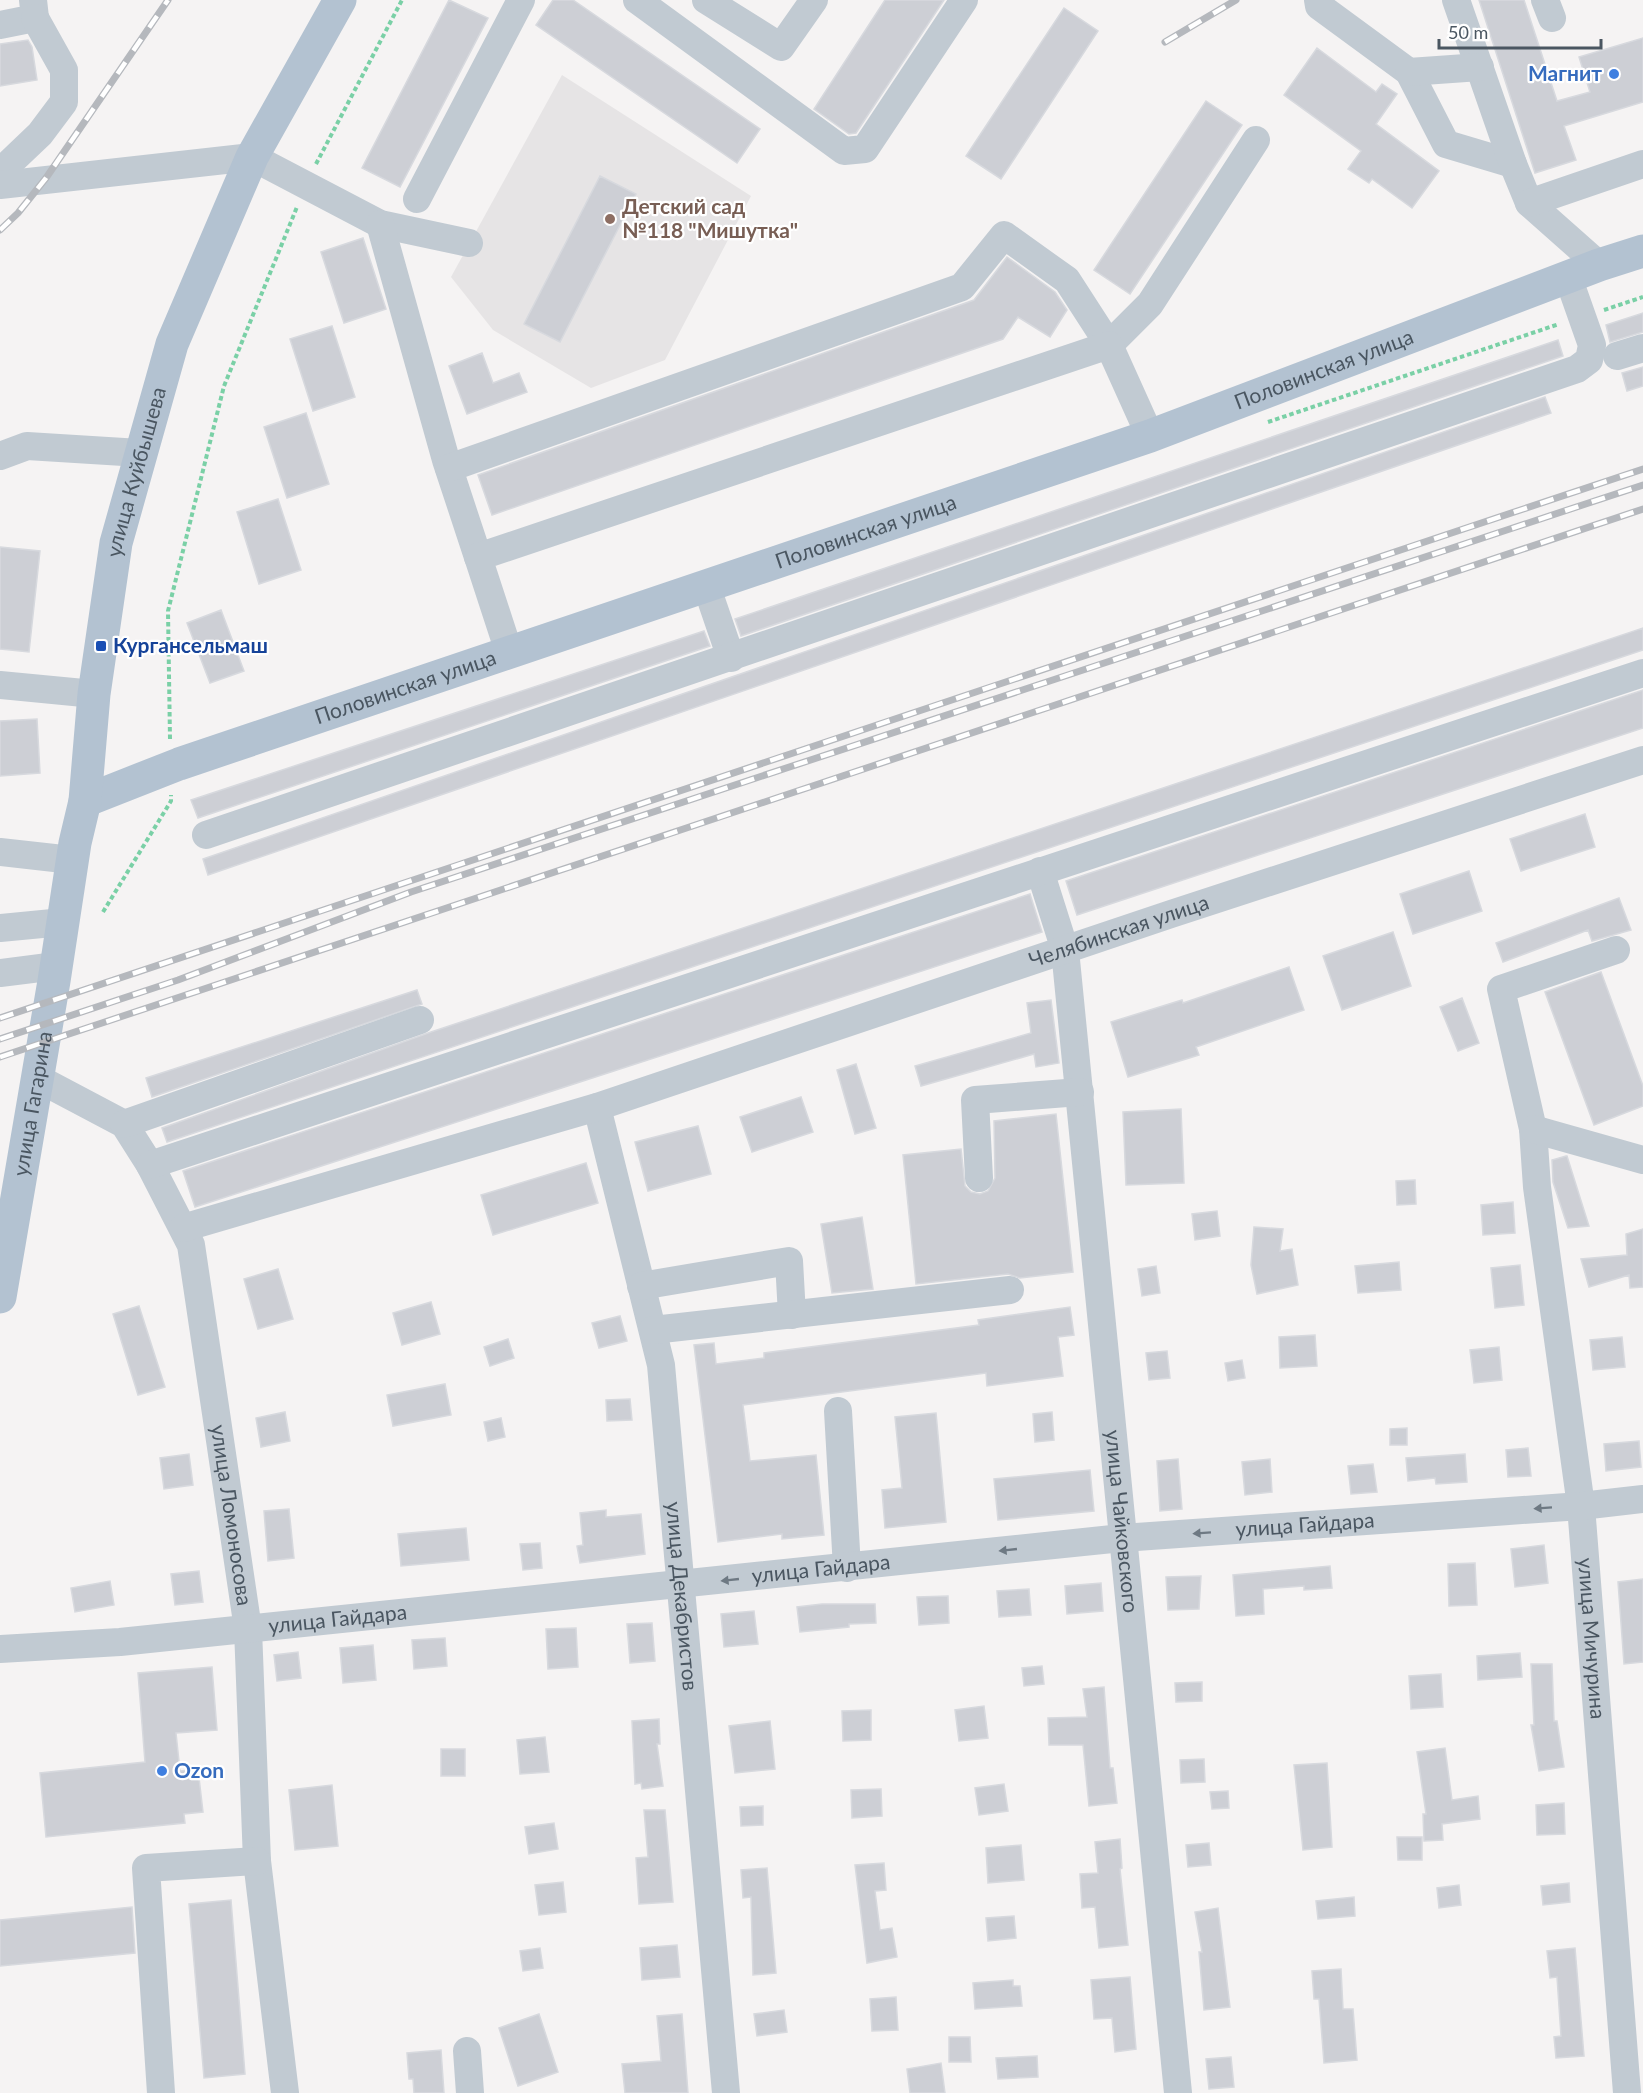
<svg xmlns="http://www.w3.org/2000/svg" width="1643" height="2093" viewBox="0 0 1643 2093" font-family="Lato,sans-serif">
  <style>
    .education { fill: #e6e4e5 }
    .building { fill: #cdcfd5; stroke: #d7d9de; stroke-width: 1.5 }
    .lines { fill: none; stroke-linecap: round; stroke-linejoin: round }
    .path { stroke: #7ad0a6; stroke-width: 4; stroke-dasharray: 4.5 3; stroke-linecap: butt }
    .minor { stroke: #c1cad2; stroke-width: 28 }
    .major { stroke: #b3c2d1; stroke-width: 33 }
    .rail-casing { stroke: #b5b8bd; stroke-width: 7 }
    .rail { stroke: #fff; stroke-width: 4.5; stroke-dasharray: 14; stroke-linecap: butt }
    .oneway { fill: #6e7983 }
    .shop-dot { fill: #3f7fe0; stroke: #fff; stroke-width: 2 }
    .education-dot { fill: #8d6e63; stroke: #fff; stroke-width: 2 }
    .transit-dot { fill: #1a4fb4; stroke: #fff; stroke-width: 2 }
    .labels { text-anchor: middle; stroke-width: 4.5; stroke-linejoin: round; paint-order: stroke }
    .shop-label { font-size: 21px; font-weight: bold; fill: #366cbe; stroke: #fff; text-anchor: end }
    .education-label { font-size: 21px; font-weight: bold; fill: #785e54; stroke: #fff; text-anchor: start }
    .street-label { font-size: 21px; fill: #4a5661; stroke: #fff }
    .transit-label { font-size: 21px; font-weight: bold; fill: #164399; stroke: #fff; text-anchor: start }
  </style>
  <rect width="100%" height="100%" fill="#f5f3f3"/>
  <path class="education" d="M562,75L751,196L665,360L591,388L493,330L451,277Z"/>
  <path class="building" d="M449,0L488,18L400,187L362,168Z
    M553,0H573L760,129L737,163L536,25Z
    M885,0H944L856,133L849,134L814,109Z
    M1479,0H1524L1557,101L1590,92L1579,57L1643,38V102L1564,126L1576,160L1535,173Z
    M1064,8L1098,31L1001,179L966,156Z
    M28,40L32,47L37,80L0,86V44Z
    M1317,48L1376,92L1382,84L1397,94L1376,124L1439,171L1412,208L1372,179L1369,183L1348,169L1361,151L1284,95Z
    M1206,101L1242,125L1130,294L1094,270Z
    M600,176L636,194L560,342L524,324Z
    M363,238L386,309L344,323L321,252Z
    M1007,257L1055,292L1067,310L1050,337L1018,317L1003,339L492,515L478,475L974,300Z
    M1643,313V332L1610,342L1606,325Z
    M332,326L355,397L313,411L290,339Z
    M1558,340L1563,356L741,636L735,619Z
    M482,353L493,383L519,373L527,392L467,414L449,366Z
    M1643,367V386L1627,391L1622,373Z
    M1545,397L1551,413L208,875L203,859Z
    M306,413L329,484L287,498L264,427Z
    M278,499L301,570L259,584L237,512Z
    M0,547L40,551L29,652L0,649Z
    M221,610L244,671L210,683L187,623Z
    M1643,628V650L167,1142L162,1128L431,1032Z
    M704,631L710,646L198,818L191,800Z
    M1643,690V728L1077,915L1066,881Z
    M37,719L40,773L0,776V721Z
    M1585,814L1595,847L1521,871L1510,839Z
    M1469,871L1482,911L1413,934L1400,894Z
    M1030,894L1042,932L195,1207L183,1171Z
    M1619,898L1631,930L1592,941L1588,930L1503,962L1496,943Z
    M1393,932L1411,986L1342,1010L1323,956Z
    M1289,967L1304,1010L1196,1047L1199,1055L1128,1077L1111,1022L1182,1000L1183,1003Z
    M1601,972L1643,1086V1106L1594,1125L1545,992Z
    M417,990L422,1004L152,1097L146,1078Z
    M1462,998L1479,1043L1458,1051L1440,1007Z
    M1051,1000L1059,1063L1036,1067L1034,1054L921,1086L915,1066L1031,1033L1027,1003Z
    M856,1064L876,1128L855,1134L837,1070Z
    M801,1097L813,1132L752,1152L740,1117Z
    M1181,1109L1184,1183L1126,1185L1123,1112Z
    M1056,1114L1073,1272L1020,1278L1008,1274L916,1284L903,1155L961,1149L965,1186L971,1192L980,1194L988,1191L995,1178L994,1121Z
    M698,1126L711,1174L648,1191L635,1142Z
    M1566,1156H1567L1589,1226L1568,1228L1553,1182L1552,1160Z
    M586,1163L598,1203L493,1235L481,1195Z
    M1415,1180L1416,1204L1397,1205L1396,1181Z
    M1513,1202L1515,1233L1483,1235L1481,1205Z
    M1217,1211L1220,1236L1195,1240L1192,1214Z
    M862,1217L873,1289L832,1293L821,1224Z
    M1254,1227L1283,1229L1280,1251L1292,1249L1298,1285L1257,1294L1251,1265Z
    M1643,1229V1287L1630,1288L1629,1275L1589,1287L1581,1259L1627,1255L1626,1234Z
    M1399,1262L1401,1290L1358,1293L1355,1266Z
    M1520,1265L1524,1305L1495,1308L1491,1268Z
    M1156,1266L1160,1293L1142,1296L1138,1269Z
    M278,1269L293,1319L258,1329L244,1279Z
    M431,1302L440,1334L402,1345L393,1313Z
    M139,1306L165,1387L138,1395L113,1314Z
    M1070,1307L1074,1335L1058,1337L1063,1376L987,1386L986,1373L743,1405L750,1461L816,1455L824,1535L782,1539V1534L718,1542L694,1345L714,1343L716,1364L764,1358V1353L979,1325L978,1320Z
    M620,1316L627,1341L599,1348L592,1323Z
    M1315,1335L1317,1366L1280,1368L1279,1337Z
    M1622,1337L1625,1367L1593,1370L1590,1340Z
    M508,1339L514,1358L490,1366L484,1347Z
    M1499,1347L1502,1380L1474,1383L1470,1350Z
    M1167,1351L1170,1378L1149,1380L1146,1353Z
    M1242,1360L1245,1378L1228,1381L1225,1363Z
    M445,1384L451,1415L393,1426L387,1395Z
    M630,1399L632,1420L607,1421L606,1400Z
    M285,1412L290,1441L261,1447L256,1418Z
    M1052,1412L1054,1440L1035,1442L1033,1414Z
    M936,1413L946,1522L885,1528L882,1490L902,1488L895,1417Z
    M501,1418L505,1437L488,1441L484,1422Z
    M1407,1428V1445H1390V1429Z
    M1639,1441L1641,1467L1606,1471L1604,1444Z
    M1528,1448L1531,1476L1508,1477L1506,1450Z
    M189,1454L193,1485L164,1489L160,1458Z
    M1465,1454L1467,1482L1436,1484L1435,1478L1408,1481L1406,1458Z
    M1178,1459L1182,1509L1160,1511L1157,1461Z
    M1270,1459L1272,1492L1245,1495L1242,1462Z
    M1373,1464L1377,1492L1351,1494L1348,1466Z
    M1090,1470L1094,1511L998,1520L994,1479Z
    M289,1509L294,1558L268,1561L264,1511Z
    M606,1510V1517L641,1514L645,1554L580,1563L577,1546L583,1545L580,1513Z
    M466,1528L469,1560L401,1566L398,1534Z
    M540,1543L542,1568L523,1570L520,1544Z
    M1544,1545L1548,1583L1515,1587L1511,1549Z
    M1475,1563L1477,1605L1449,1606L1448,1564Z
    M1330,1566L1332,1588L1304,1590V1586L1263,1589L1264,1614L1236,1616L1233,1575Z
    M199,1571L203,1602L175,1605L171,1574Z
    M1201,1576L1199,1609L1168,1610L1166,1577Z
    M1643,1579V1662L1624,1664L1618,1582Z
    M110,1581L114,1605L75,1612L71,1588Z
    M1101,1583L1103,1611L1067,1614L1065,1586Z
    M1029,1589L1031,1615L999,1617L997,1591Z
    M948,1596L949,1623L919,1625L917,1597Z
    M822,1604H875L876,1623L849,1624V1627L800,1632L797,1607Z
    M754,1611L758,1644L724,1647L721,1614Z
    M652,1623L655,1661L630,1663L627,1624Z
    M576,1628L578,1667L548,1669L546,1629Z
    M445,1638L447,1666L414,1669L412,1640Z
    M373,1645L376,1680L343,1683L340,1648Z
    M298,1652L301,1678L277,1681L274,1655Z
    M1520,1653L1522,1677L1478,1680L1477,1656Z
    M1531,1664H1552L1554,1721H1557L1564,1767L1539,1771L1531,1725H1534Z
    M1042,1666L1044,1684L1024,1686L1022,1668Z
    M212,1667L217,1730L176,1733L180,1771L198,1769L203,1812L184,1814L185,1823L46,1837L40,1773L145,1762L138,1673Z
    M1441,1674L1443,1707L1411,1709L1409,1676Z
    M1202,1682V1701L1176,1702L1175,1683Z
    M1104,1687L1110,1768H1113L1117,1803L1089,1806L1083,1745H1049L1048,1718L1087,1717L1083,1689Z
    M984,1706L988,1738L959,1741L955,1710Z
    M871,1710V1740L843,1741L842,1711Z
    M659,1719L660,1744H657L663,1786L642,1789L641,1783L635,1784L632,1721Z
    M770,1721L775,1769L735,1773L729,1726Z
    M545,1737L549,1772L520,1774L517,1740Z
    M1445,1748L1452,1800L1478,1796L1480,1819L1442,1824L1443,1840L1424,1841L1423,1814H1426L1417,1752Z
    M441,1749H465V1776H441Z
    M1204,1759L1205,1782L1181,1783L1180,1760Z
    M1327,1763L1332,1847L1303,1850L1294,1765Z
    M1004,1784L1008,1811L979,1815L975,1788Z
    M332,1785L338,1846L295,1850L289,1790Z
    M881,1789L882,1816L852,1818L851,1790Z
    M1228,1791L1229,1808L1212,1809L1210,1792Z
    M1564,1803L1565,1834L1537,1835L1536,1805Z
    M763,1806V1825L741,1826L740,1807Z
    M644,1810H665L673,1902L639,1904L636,1858L648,1857Z
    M554,1823L558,1849L529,1854L525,1827Z
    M1397,1837H1422V1860H1398Z
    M1120,1839L1122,1868L1120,1869L1128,1945L1099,1948L1095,1907L1082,1908L1080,1874L1098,1873L1095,1842Z
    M1209,1843L1211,1865L1188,1867L1186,1845Z
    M1021,1845L1024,1880L988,1883L986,1848Z
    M884,1863L886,1890L875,1891L880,1930L892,1928L897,1957L867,1963L855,1865Z
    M767,1868L776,1973L753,1975L751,1897L743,1898L741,1870Z
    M563,1882L566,1912L539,1915L535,1885Z
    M1569,1883L1570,1902L1543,1905L1541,1886Z
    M1459,1885L1461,1905L1439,1908L1437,1888Z
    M1354,1897L1355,1916L1318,1919L1316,1901Z
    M231,1900L245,2074L204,2078L189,1904Z
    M132,1907L135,1953L0,1966V1920Z
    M1218,1908L1230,2007L1204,2010L1199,1952H1202L1195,1912Z
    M1014,1916L1016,1938L988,1941L986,1918Z
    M677,1945L680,1977L642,1980L640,1948Z
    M540,1948L543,1968L523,1971L520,1951Z
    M1575,1948L1584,2056L1556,2058L1554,2037L1561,2036L1557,1977L1550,1978L1547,1951Z
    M1341,1969L1343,2009H1353L1357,2060L1324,2063L1319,1999H1314L1312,1971Z
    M1130,1977L1136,2049L1115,2052L1112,2018L1094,2019L1091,1980Z
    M1013,1980V1986H1020L1022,2006L975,2009L973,1983Z
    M896,1997L898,2030L872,2031L870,1999Z
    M784,2010L787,2032L757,2036L754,2014Z
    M539,2014L558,2072L518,2086L499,2028Z
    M682,2014L688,2093H625L622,2064L661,2061L657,2016Z
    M949,2037H970L971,2062H949Z
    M441,2050L444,2093H414L413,2079H409L407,2053Z
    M1037,2056L1038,2077L998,2079L996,2058Z
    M1231,2057L1234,2087L1209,2089L1206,2059Z
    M941,2063L945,2093H910L907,2069Z"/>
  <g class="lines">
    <path class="path" d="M316,164L402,0
      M1604,310L1643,297
      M1268,422L1559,324
      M170,739L168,611L224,386L297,207
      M103,912L171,801V795"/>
    <g class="minor">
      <path d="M637,0L844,151L865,149L964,0"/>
      <path d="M706,0L781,47L814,0"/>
      <path d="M1318,0L1319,6L1409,72L1446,144L1513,164"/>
      <path d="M1456,0L1513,164L1529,203L1599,265"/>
      <path d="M1545,0L1552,18"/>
      <path d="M0,25L35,18L33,0"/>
      <path d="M1409,72L1480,67"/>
      <path d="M0,172L40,134L64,102V70L35,18"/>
      <path d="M0,185L252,157L380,224L469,243"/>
      <path d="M417,199L521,0"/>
      <path d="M1529,203L1643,164"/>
      <path d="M380,224L446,460L478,557"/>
      <path d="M1617,356L1643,348"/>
      <path d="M0,456L27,446L140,453"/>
      <path d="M449,468L962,287L1004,235L1067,280L1109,345L1150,304L1256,140"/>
      <path d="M706,585L731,658"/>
      <path d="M509,652L478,557L1109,345L1150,436"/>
      <path d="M0,685L94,694"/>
      <path d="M206,835L1577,369L1589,360L1592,345L1568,277"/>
      <path d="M0,852L72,860"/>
      <path id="s1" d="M1040,871L1065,950L1178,2093"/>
      <path d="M0,928L63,922"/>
      <path id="s2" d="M1616,950L1501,989L1533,1129L1537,1187L1581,1506L1627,2093"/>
      <path d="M0,973L56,966"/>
      <path id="s3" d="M37,1078L124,1124L150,1165L191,1245L248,1629L257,1861L285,2093"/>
      <path id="s4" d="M597,1107L661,1365L726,2093"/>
      <path d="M124,1124L420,1020"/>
      <path d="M1533,1129L1643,1160"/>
      <path d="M150,1165L1643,673"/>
      <path d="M979,1178L975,1100L1080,1092"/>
      <path id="s5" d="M183,1228L597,1107L1171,914L1643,760"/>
      <path d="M641,1286L789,1261L792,1315"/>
      <path d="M653,1330L1010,1290"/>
      <path d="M838,1411L847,1568"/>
      <path id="s6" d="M0,1649L120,1642L1122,1538L1581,1506L1643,1499"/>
      <path d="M467,2051L470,2093"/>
      <path d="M161,2093L146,1868L257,1861"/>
    </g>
    <g class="major">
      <path id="s7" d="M85,801L179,764L1150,436L1599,265L1643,251"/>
      <path id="s8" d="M0,1297L54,981L75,843L85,801L94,694L116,543L172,344L252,157L340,0"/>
    </g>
    <g class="rail-casing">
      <path id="rail" d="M1165,42L1236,0
        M0,230L18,213L46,178L168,0
        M0,1018L1643,469
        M0,1039L178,980L411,892L1643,485
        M0,1057L1643,509"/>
    </g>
    <use href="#rail" class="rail"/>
  </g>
  <defs><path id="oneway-solid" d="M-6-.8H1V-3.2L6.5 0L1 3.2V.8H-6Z" transform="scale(1.5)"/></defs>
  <g class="oneway">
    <use href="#oneway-solid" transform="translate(1543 1508) rotate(176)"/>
    <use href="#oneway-solid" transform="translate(1202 1533) rotate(176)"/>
    <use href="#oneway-solid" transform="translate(1008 1550) rotate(174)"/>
    <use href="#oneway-solid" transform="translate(730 1580) rotate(174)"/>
  </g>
  <g class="shop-dot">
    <circle cx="1614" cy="74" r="6"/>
    <circle cx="162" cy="1771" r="6"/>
  </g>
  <circle class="education-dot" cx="610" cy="219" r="6"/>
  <rect class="transit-dot" x="95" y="640" width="12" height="12" rx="3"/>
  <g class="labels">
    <g class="shop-label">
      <text x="1602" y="81">Магнит</text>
      <text x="174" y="1778" text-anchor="start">Ozon</text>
    </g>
    <g class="education-label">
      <text x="622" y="214">Детский сад<tspan x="622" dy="24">№118 "Мишутка"</tspan></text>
    </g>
    <g class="street-label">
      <text dy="7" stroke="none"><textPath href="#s7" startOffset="1312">Половинская улица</textPath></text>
      <text dy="7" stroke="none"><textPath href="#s8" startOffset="837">улица Куйбышева</textPath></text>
      <text dy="7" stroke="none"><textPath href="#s7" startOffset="826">Половинская улица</textPath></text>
      <text dy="7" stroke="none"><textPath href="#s7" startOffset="340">Половинская улица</textPath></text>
      <text dy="7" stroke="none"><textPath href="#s5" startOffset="982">Челябинская улица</textPath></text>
      <text dy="7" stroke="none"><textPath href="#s8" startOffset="196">улица Гагарина</textPath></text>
      <text dy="7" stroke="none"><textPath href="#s3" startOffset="510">улица Ломоносова</textPath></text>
      <text dy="7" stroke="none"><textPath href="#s1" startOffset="657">улица Чайковского</textPath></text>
      <text dy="7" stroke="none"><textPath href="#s6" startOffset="1311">улица Гайдара</textPath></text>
      <text dy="7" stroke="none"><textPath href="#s6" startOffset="825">улица Гайдара</textPath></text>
      <text dy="7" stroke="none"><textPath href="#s4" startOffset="498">улица Декабристов</textPath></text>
      <text dy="7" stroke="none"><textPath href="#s6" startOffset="339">улица Гайдара</textPath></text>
      <text dy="7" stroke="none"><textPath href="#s2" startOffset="778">улица Мичурина</textPath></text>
    </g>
    <g class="transit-label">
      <text x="113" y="653">Кургансельмаш</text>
    </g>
  </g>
  <path d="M1439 39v9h162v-9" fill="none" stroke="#4a5661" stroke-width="3"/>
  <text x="1448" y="39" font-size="18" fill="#4a5661" stroke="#ffffff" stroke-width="4.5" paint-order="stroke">50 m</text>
</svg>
